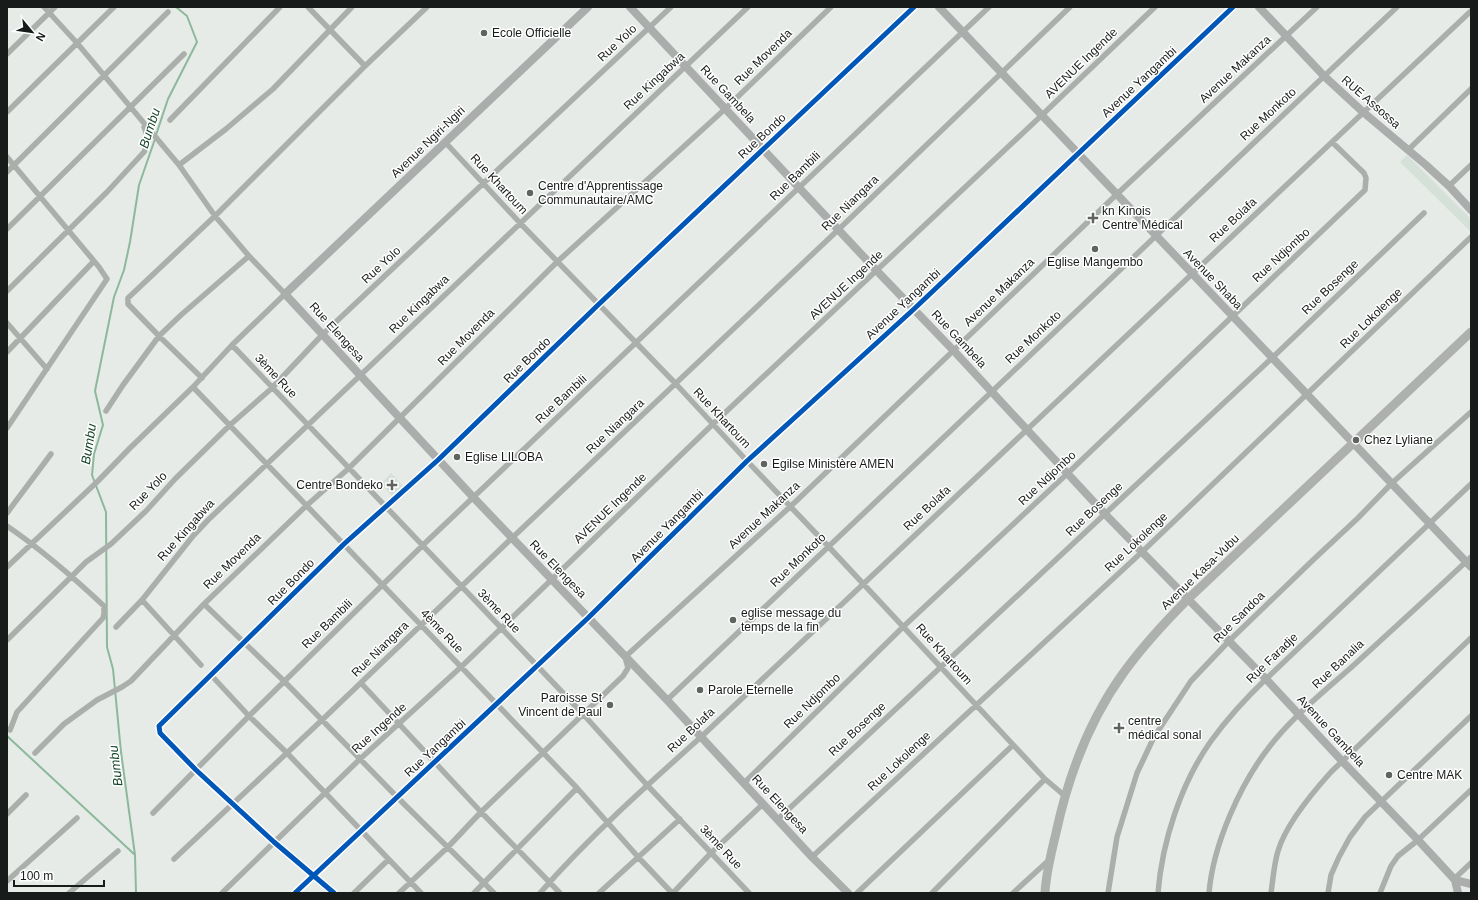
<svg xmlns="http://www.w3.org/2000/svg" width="1478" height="900" viewBox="0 0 1478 900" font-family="Arial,sans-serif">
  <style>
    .built { fill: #d5e1d8 }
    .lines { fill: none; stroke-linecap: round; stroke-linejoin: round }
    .stream { stroke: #8cb99b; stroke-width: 2 }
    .street { stroke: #abafac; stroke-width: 5.5 }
    .secondary { stroke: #aaadab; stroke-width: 8 }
    .primary { stroke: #aeb0ae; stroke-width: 9 }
    .cycleway-casing { stroke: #fff; stroke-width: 8 }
    .cycleway { stroke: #0057b8; stroke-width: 5 }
    .poi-dot { fill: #5f6461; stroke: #fff; stroke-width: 1.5 }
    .labels { text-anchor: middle; stroke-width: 3; stroke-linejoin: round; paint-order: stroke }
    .poi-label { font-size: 12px; fill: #171b19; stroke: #fff; text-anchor: start }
    .street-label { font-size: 12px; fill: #171b19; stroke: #fff }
    .water-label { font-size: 13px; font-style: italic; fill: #154529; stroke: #fff }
  </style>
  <rect width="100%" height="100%" fill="#e6ebe7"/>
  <path class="built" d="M1407,155L1471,219V229L1470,231L1400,162Z
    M391,473L403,486L392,496L381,484Z"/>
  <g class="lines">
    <path class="stream" d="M156,135L168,99L197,42L187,16L176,7
      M7,736L134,854
      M136,893L135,855L121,752L113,669L107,647L106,512L92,475L94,454L103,425L95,391L114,297L124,270L130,242L139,185L155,139"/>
    <path class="street" d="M308,7L365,66
      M7,54L55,7
      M7,112L114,7
      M170,120L280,7
      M445,142L520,223L676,384L747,461L828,546L1045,779L1065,796
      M1408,150L1471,89
      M7,157L99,267L107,279L7,428
      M179,165L226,129L273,89L352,7
      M7,172L168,12
      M1449,186L1471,165
      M7,229L184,54
      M7,291L107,192L144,152C149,142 148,137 144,127
      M7,323L47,369
      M232,345L583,714L647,785L749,893
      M7,352L94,261
      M202,378L159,336L128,304V298L215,216L365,66L427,7
      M193,387L577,788L639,858L672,893
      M106,411L123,385L159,336L181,315L249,256
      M7,513L51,454
      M7,526C42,550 73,577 104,606V614L103,618L17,712L10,730
      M7,567L98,481L130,448L193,387L232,345L285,294L249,256L215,216L179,165L77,43L44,7
      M142,600L201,665
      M204,604L284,681L397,797L494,893
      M116,627L142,600L193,536L208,520L748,7
      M7,640L72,576L86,562L111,544L146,511L175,479L230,425L272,388L323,334L671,7
      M211,675L249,716L287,753L421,893
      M361,683L481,812L560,893
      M667,700L1397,7
      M35,753L64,724L97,700L122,687L131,681L204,604L306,506L348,469L557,262L725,109L831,7
      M744,783L904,626L1068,473L1365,190L1366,178L1364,173L1332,142
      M153,813L249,716L422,546L989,7
      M7,814L26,795
      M778,819L1272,358L1424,213
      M812,857L1143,551L1471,237
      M174,859L322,720L512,538L838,230L1070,7
      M1454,879L1471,863
      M7,881L77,818
      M69,893L118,851
      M222,893L360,759L461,667L713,424L1042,115L1155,7
      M295,893L588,618L747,461L914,309L1233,7
      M334,893L274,842L196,770L160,733L159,726L344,544L438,460L598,305L914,7
      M354,893L388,860
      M399,893L448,847L481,812L623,676L628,668L625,657L791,506L1116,195L1317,7
      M474,893L577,788
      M540,893C589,837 645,787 701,737L1471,11
      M599,893L680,819
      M673,893L711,853L763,804
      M857,893L1013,745
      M932,893L1045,779
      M1013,893L1048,861
      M1108,893L1117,837L1137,773L1154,737L1191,681L1229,641L1313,560L1358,518L1392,483L1471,412
      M1158,893C1162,842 1181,783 1211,741C1227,719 1246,698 1266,679L1471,484
      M1209,893C1213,845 1240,784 1270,746C1294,715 1326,690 1355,664C1394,628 1433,593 1471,557
      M1271,893C1273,879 1274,864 1278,851C1286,824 1313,792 1331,772L1471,638
      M1328,893L1331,875L1339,857L1350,837L1365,817L1471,716
      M1380,893L1391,866L1398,856L1418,840L1471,790"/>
    <path class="secondary" d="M588,7L285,294L473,497L667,700L812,857L848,893
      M630,7L877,271L954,351L1105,514L1266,679L1343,762L1418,840L1455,880L1458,893
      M939,7L1471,567
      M1259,7L1324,76L1363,112L1426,165L1449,186L1471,210
      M1455,880L1471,884"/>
    <path class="primary" d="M1045,893C1046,873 1051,853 1056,833C1068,777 1090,719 1124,672C1143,646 1165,622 1188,599L1471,332"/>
    <g class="cycleway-casing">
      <path id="cycleway" d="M295,893L588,618L747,461L914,309L1233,7
        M334,893L274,842L196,770L160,733L159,726L344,544L438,460L598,305L914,7"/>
    </g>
    <use href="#cycleway" class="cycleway"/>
  </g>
  <g class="poi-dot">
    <circle cx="484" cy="33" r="4"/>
    <circle cx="530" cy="193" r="4"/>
    <path d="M1091 212h4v4h4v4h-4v4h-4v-4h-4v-4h4z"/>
    <circle cx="1095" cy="249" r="4"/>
    <circle cx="1356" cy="440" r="4"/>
    <circle cx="457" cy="457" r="4"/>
    <circle cx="764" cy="464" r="4"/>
    <path d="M390 479h4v4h4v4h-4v4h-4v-4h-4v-4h4z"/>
    <circle cx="733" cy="620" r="4"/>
    <circle cx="700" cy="690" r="4"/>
    <circle cx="610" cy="705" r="4"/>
    <path d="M1117 722h4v4h4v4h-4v4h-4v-4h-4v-4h4z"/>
    <circle cx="1389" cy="775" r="4"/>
  </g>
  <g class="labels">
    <g class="poi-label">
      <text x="492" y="37">Ecole Officielle</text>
      <text x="538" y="190">Centre d'Apprentissage<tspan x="538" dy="14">Communautaire/AMC</tspan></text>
      <text x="1102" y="215">kn Kinois<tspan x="1102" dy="14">Centre Médical</tspan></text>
      <text x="1095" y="266" text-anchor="middle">Eglise Mangembo</text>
      <text x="1364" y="444">Chez Lyliane</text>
      <text x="465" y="461">Eglise LILOBA</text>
      <text x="772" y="468">Egilse Ministère AMEN</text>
      <text x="383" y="489" text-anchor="end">Centre Bondeko</text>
      <text x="741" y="617">eglise message du<tspan x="741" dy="14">temps de la fin</tspan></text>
      <text x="708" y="694">Parole Eternelle</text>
      <text x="602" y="702" text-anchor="end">Paroisse St<tspan x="602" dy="14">Vincent de Paul</tspan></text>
      <text x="1128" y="725">centre<tspan x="1128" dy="14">médical sonal</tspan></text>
      <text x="1397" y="779">Centre MAK</text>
    </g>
    <g class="street-label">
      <text transform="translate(617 43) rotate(-43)" y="4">Rue Yolo</text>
      <text transform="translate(763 57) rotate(-44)" y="4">Rue Movenda</text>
      <text transform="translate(1081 63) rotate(-44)" y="4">AVENUE Ingende</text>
      <text transform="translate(1235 69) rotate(-43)" y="4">Avenue Makanza</text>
      <text transform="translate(654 81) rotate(-43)" y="4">Rue Kingabwa</text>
      <text transform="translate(1139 82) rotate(-43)" y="4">Avenue Yangambi</text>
      <text transform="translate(728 94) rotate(47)" y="4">Rue Gambela</text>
      <text transform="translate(1371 102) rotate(41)" y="4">RUE Assossa</text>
      <text transform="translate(1268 114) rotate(-43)" y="4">Rue Monkoto</text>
      <text transform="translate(762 136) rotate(-43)" y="4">Rue Bondo</text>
      <text transform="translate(428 142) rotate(-44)" y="4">Avenue Ngiri-Ngiri</text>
      <text transform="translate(795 176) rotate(-44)" y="4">Rue Bambili</text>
      <text transform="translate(499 184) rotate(47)" y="4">Rue Khartoum</text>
      <text transform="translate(850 203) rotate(-44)" y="4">Rue Niangara</text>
      <text transform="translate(1233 220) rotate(-43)" y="4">Rue Bolafa</text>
      <text transform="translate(1281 255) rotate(-43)" y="4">Rue Ndjombo</text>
      <text transform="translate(381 265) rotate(-43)" y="4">Rue Yolo</text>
      <text transform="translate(1213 279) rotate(46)" y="4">Avenue Shaba</text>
      <text transform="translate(846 285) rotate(-43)" y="4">AVENUE Ingende</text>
      <text transform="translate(1330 287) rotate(-44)" y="4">Rue Bosenge</text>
      <text transform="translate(999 292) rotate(-44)" y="4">Avenue Makanza</text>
      <text transform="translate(419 304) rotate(-44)" y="4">Rue Kingabwa</text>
      <text transform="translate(903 304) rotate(-43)" y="4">Avenue Yangambi</text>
      <text transform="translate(1371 318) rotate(-44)" y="4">Rue Lokolenge</text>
      <text transform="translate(337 332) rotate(48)" y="4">Rue Elengesa</text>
      <text transform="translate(466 337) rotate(-45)" y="4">Rue Movenda</text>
      <text transform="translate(1033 337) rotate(-43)" y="4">Rue Monkoto</text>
      <text transform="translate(959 339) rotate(47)" y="4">Rue Gambela</text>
      <text transform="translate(527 360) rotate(-44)" y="4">Rue Bondo</text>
      <text transform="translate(276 376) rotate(47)" y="4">3ème Rue</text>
      <text transform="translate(561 399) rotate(-43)" y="4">Rue Bambili</text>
      <text transform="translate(722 418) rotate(47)" y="4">Rue Khartoum</text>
      <text transform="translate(615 426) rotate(-43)" y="4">Rue Niangara</text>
      <text transform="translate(1047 478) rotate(-43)" y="4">Rue Ndjombo</text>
      <text transform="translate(148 491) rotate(-46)" y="4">Rue Yolo</text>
      <text transform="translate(610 508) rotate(-44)" y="4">AVENUE Ingende</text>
      <text transform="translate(927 508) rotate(-43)" y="4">Rue Bolafa</text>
      <text transform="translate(1094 509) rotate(-43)" y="4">Rue Bosenge</text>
      <text transform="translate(764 515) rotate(-43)" y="4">Avenue Makanza</text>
      <text transform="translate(667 526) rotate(-45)" y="4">Avenue Yangambi</text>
      <text transform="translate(186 530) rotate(-48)" y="4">Rue Kingabwa</text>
      <text transform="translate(1136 542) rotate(-43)" y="4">Rue Lokolenge</text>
      <text transform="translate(798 560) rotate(-44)" y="4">Rue Monkoto</text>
      <text transform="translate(232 561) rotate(-44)" y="4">Rue Movenda</text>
      <text transform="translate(558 569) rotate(46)" y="4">Rue Elengesa</text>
      <text transform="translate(1200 572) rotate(-44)" y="4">Avenue Kasa-Vubu</text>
      <text transform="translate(291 582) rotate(-45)" y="4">Rue Bondo</text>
      <text transform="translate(499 611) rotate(46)" y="4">3ème Rue</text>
      <text transform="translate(1239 617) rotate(-45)" y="4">Rue Sandoa</text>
      <text transform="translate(327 624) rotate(-44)" y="4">Rue Bambili</text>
      <text transform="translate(442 631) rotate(46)" y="4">4ème Rue</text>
      <text transform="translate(380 649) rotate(-44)" y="4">Rue Niangara</text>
      <text transform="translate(944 654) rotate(48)" y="4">Rue Khartoum</text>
      <text transform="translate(1272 658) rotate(-44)" y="4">Rue Faradje</text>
      <text transform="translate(1338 664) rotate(-43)" y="4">Rue Banalia</text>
      <text transform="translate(812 701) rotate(-44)" y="4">Rue Ndjombo</text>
      <text transform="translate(379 728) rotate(-42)" y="4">Rue Ingende</text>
      <text transform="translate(857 729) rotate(-43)" y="4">Rue Bosenge</text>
      <text transform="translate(691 730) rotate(-43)" y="4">Rue Bolafa</text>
      <text transform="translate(1331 731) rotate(47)" y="4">Avenue Gambela</text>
      <text transform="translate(435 748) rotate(-43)" y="4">Rue Yangambi</text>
      <text transform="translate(899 761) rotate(-43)" y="4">Rue Lokolenge</text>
      <text transform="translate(780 804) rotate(47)" y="4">Rue Elengesa</text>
      <text transform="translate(721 847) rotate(47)" y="4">3ème Rue</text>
    </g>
    <g class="water-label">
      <text transform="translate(149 128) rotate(-72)" y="5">Bumbu</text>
      <text transform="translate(88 444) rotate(-81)" y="5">Bumbu</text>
      <text transform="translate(115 766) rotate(-97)" y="5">Bumbu</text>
    </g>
  </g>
  <rect width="1478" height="900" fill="none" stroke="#171b19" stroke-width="16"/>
  <g transform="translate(32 32) rotate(119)" stroke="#ffffff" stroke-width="3" paint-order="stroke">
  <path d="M0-3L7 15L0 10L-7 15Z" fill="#171b19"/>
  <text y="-6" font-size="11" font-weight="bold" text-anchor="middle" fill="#171b19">N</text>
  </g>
  <path d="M14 880v6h90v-6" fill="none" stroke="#171b19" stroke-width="2"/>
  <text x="20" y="880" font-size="12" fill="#171b19" stroke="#ffffff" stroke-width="3" paint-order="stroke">100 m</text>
</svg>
